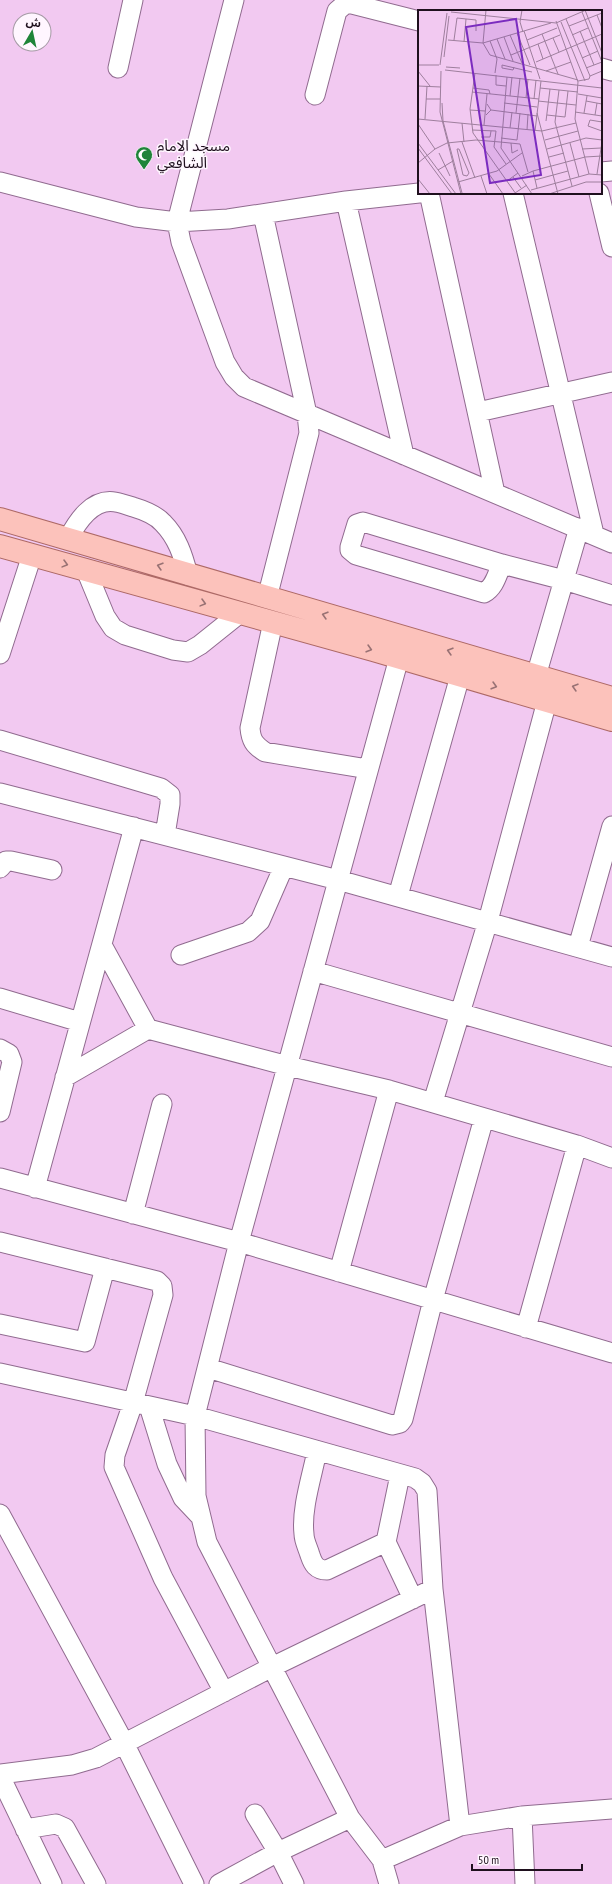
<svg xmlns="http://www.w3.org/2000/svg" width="612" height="1884" viewBox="0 0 612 1884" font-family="'PT Sans Narrow','Noto Sans Arabic',sans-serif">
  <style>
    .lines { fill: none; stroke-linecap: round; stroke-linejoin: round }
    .minor-casing { stroke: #906b8f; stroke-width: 21 }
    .major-casing { stroke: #ad6966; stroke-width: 24 }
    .minor { stroke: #fff; stroke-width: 19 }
    .major { stroke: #fcc2bb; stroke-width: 22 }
    .oneway { stroke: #997274 }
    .labels { text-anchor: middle; stroke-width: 3; stroke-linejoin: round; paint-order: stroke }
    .poi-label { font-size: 15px; fill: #1f101e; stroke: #fff6ff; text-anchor: start }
    .inset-road { fill: none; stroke: #9e7f9d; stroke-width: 1 }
    .view { fill: #7b2cbf; fill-opacity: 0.15; stroke: #7b2cbf; stroke-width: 2 }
    .inset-edge { fill: none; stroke: #1f101e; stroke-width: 2 }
  </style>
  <rect width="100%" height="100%" fill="#f2c9f1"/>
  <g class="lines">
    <g class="minor-casing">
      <path id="minor" d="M234,0L177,222L181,242L225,362L234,377L244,387L612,543
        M118,68L133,0
        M601,68L612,71
        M315,95L337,11L345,4H352L419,21
        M601,172L612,171
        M0,182L136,217L177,222L228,219L346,201L419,193
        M429,193L495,493
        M513,193L594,534
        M599,193L612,247
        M346,201L404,455
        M263,214L307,414L309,433L267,598
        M478,412L612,382
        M68,539C77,522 92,498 115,502C121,503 127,505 133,507C143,510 156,515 163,523C177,537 183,555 188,575
        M502,564C497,574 495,587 484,593L356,555L350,550V547L357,524L363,522L502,564L564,580L612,595
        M86,570L105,616L113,628L125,635L173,650L188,652L200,645L240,613
        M273,622L250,728C251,740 254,745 265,752L368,769
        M0,654L32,555
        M536,676L579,528
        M0,740L161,788L170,795V804L165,835
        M0,793L338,880L612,957
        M0,868L6,861H11L52,870
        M398,896L460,676
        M578,947L612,826
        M181,955L248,932L260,921L284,866
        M313,971L612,1057
        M0,998L80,1022
        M148,1029L288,1066L389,1090L577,1145L612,1158
        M0,1049L9,1054L12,1062L0,1112
        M65,1077L148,1029L102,945
        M433,1102L488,921L547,701
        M0,1178L239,1242L612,1353
        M35,1188L134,827
        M133,1214L162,1104
        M0,1242L157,1281L162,1286L163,1295L133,1403L115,1455L114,1467L163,1578L224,1692
        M339,1272L389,1090
        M0,1324L85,1342L105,1268
        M526,1328L577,1145
        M208,1368L392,1425L400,1423L403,1419L433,1300L484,1118
        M0,1373L195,1416L415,1478L422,1483L427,1491L433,1589L460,1826
        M149,1406L167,1464L183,1498L199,1515
        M317,1451C312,1476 301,1509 304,1534C304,1541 308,1548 310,1555C313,1564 316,1570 327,1570L386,1542
        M400,1475L386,1542L413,1599
        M0,1514L122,1739L194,1884
        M0,1774L72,1765L96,1758L272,1667L433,1589
        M0,1776L52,1884
        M255,1814L278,1852L294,1884
        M522,1816L525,1884
        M25,1829L56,1824L65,1828L96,1884
        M382,1860L460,1826L522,1816L612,1809
        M219,1884L278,1852L350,1818
        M389,1884L382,1860L350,1818L207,1542L196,1496L195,1416L239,1242L399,658"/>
    </g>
    <g class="major-casing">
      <path id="major" d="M0,519L612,698
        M0,546L373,650L612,720"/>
    </g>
    <use href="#minor" class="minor"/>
    <use href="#major" class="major"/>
  </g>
  <defs><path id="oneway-chevron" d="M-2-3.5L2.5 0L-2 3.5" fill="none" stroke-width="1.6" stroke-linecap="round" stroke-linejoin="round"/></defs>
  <g class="oneway">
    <use href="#oneway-chevron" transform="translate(65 564) rotate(15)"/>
    <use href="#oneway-chevron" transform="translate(160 566) rotate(-164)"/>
    <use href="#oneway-chevron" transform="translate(203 603) rotate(15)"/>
    <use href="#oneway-chevron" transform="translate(325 615) rotate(-164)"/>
    <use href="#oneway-chevron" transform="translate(369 649) rotate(16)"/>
    <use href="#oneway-chevron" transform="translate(450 651) rotate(-164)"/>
    <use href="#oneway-chevron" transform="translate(494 686) rotate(16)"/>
    <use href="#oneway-chevron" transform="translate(575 687) rotate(-164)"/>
  </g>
  <defs>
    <g id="mosque-pin" transform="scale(0.9)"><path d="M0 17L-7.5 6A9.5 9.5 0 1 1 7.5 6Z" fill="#1f8439" stroke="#fff6ff"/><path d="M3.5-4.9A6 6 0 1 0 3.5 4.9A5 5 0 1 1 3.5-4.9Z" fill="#fff"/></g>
  </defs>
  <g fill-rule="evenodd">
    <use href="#mosque-pin" x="144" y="155"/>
  </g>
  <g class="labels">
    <g class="poi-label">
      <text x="157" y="151">مسجد الامام<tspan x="157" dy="17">الشافعي</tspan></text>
    </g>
  </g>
  <g transform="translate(418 10)">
    <rect width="184" height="184" fill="#f2c9f1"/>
    <path class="inset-road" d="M68,0L65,33L72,45L160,70M104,0L102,12L105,22M167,0L184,43M33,2L138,13L168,0M164,2L184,52M179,5L184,18M148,9L172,66M138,11L160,72L157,109L171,164M143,12L167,71M151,16L184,3M106,21L122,69M162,21L176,55M99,23L112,55M124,24L140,64M92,25L104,53M154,25L170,18M86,27L95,51M135,28L141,42M79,29L87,49M30,30L65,33L133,13M36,30L39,8L58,10V21M109,30L139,18M72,31L79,49L77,63M46,32L48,9M120,34L125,49M93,45L142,25M26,47L31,6M164,48L180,41M118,52L184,24M0,55H21M22,55L29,3M28,57L42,58M84,58V55L114,62M84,58L95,60L96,57M168,58L184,52M27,60L184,78M0,61L12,76M23,61L22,102L43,184M128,61L153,52M57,63L52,99L55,123L98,184M78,65V75L88,76M89,67L83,138L114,184M160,71L171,69L172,66L184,61M0,76L23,77M55,78L71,80L72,84M122,78L160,82M141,80L137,112L154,176M54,82L121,89M160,84L184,88M92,86L94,67M108,88L110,69M8,89H22M116,89L118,70M120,91L158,95M168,91L184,94M24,93L25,111L44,183M86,93L119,97M52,100L67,101M73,100L119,106M157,102L184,106M98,103L102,68M119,103L140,184M166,103L169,86M68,105L73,100L69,94M129,105L147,107L150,81M177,105L179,93M0,109L124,121L158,113M7,109L9,76M128,111L132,79M184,112L172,110L170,116L184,121M44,113L46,132M0,114L17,139M66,115L69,84M92,118L94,102M54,120L78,121L76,137L88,154M109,120L110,104M117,121L123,71M63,127H72L73,121M83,128L99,130L102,103M127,130L160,121M44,132L57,168M0,133L38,184M93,133L94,143L100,140M152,133L161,167M0,138L34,184M39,139H41L51,163L49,166L45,165ZM129,139L168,128L184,130M164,139L183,138M21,143L32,166M131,147L146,143M0,153L17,139L29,133L58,130L82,132L102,134L110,162M20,160L35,151M115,161L119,178M71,164L85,184M179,164L184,132M63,166L69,184M104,166L115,161L167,147L184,146M95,167L103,178M0,169L12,184M117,170L150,161M89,171L100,163M40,172L79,161L104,143M113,180L171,164L184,165M97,183L109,175M131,184L168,172H184"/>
    <path class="view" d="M98,9L123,165L72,173L48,17Z"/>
    <rect width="184" height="184" class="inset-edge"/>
  </g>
  <g transform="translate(32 32) rotate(9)"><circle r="19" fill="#fff6ff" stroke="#a59aa5"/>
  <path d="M0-3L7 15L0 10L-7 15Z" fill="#1f8439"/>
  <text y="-6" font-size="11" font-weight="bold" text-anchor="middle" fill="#1f101e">ش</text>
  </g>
  <path d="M472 1864v6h110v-6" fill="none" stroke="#1f101e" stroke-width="2"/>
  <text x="478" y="1864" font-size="12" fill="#1f101e" stroke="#fff6ff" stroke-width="3" paint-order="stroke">50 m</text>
</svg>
